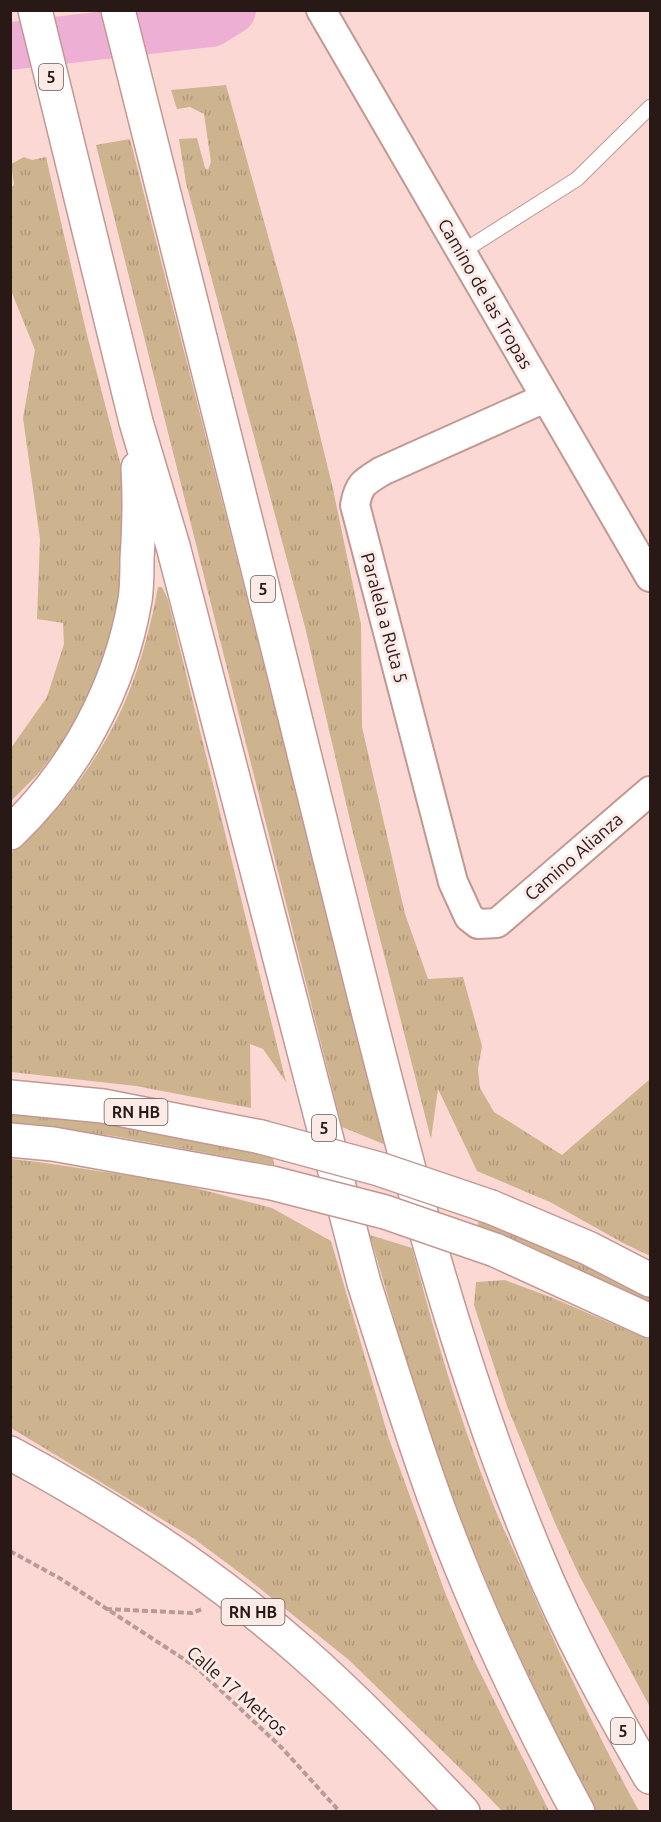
<svg xmlns="http://www.w3.org/2000/svg" width="661" height="1822" viewBox="0 0 661 1822" font-family="Ubuntu,sans-serif">
  <style>
    .grass { fill: url(#grass-tufts) }
    .lines { fill: none; stroke-linecap: round; stroke-linejoin: round }
    .river { stroke: #eeafd5; stroke-width: 48 }
    .lane-casing { stroke: #c19892; stroke-width: 16 }
    .street-casing { stroke: #c19892; stroke-width: 32 }
    .highway-casing { stroke: #c19892; stroke-width: 36 }
    .path { stroke: #b89b97; stroke-width: 4; stroke-dasharray: 6 3; stroke-linecap: butt }
    .lane { stroke: #fff; stroke-width: 14 }
    .street { stroke: #fff; stroke-width: 28 }
    .highway { stroke: #fff; stroke-width: 33 }
    .highway-bridge-casing { stroke: #c19892; stroke-width: 36; stroke-linecap: butt }
    .highway-bridge { stroke: #fff; stroke-width: 33 }
    .labels { text-anchor: middle; stroke-width: 6; stroke-linejoin: round; paint-order: stroke }
    .shield { fill: #fceae7; stroke: #685855; stroke-width: 1.5 }
    .shield-label { font-size: 16px; font-weight: bold; fill: #281917 }
    .street-label { font-size: 18px; fill: #281917; stroke: #fceae7 }
  </style>
  <defs>
    <pattern id="grass-tufts" width="24" height="20" patternUnits="userSpaceOnUse" patternTransform="scale(1.5)"><rect width="24" height="20" fill="#ceb38f"/><path d="M3 7l-1-3M5 7V3M7 7l1-3M15 17l-1-3M17 17v-4M19 17l1-3" fill="none" stroke="#b1997b"/></pattern>
  </defs>
  <rect width="100%" height="100%" fill="#fbd8d3"/>
  <path class="grass" d="M226,85L294,329L333,489L361,624L362,727L405,914L428,979L463,977L482,1046L478,1069L480,1088L494,1112L562,1155L650,1079V1256L623,1243L550,1202L477,1171L438,1089L431,1139L353,833L305,627L186,183L179,139L197,138L205,168L208,170L211,162L204,114L190,107L177,109L171,90Z
    M130,139L386,1145L342,1127L96,145Z
    M24,157L32,160L46,157L87,335L121,466L126,530L123,592L108,648L80,720L39,773L11,801V748L47,697L64,644L63,623L37,619L40,539L23,418L35,350L10,288V189L14,185L11,164Z
    M158,587H162L168,600L286,1082L263,1049L250,1044L251,1108L136,1086L11,1072V853C25,840 41,827 54,812C115,742 141,678 158,587Z
    M10,1114C98,1118 188,1138 273,1158L274,1165L114,1136L11,1124Z
    M11,1159L38,1162L172,1182L272,1208L331,1241L389,1439L446,1595L473,1658L549,1811H502L470,1778L349,1660L248,1579L193,1538L11,1428Z
    M479,1221L569,1256L650,1295V1303L529,1246L477,1226Z
    M370,1235L412,1248C433,1328 456,1408 486,1486C498,1519 514,1551 528,1582C562,1660 598,1737 639,1811H596C577,1778 561,1744 545,1710C494,1606 450,1498 415,1388C399,1337 385,1286 370,1235Z
    M505,1280L553,1298L650,1340V1707L580,1577L555,1523L507,1406L474,1305L476,1282Z"/>
  <g class="lines">
    <path class="river" d="M10,46L211,23L232,10"/>
    <g class="lane-casing">
      <path id="lane" d="M462,252L577,179L650,107"/>
    </g>
    <g class="street-casing">
      <path id="street" d="M321,10L650,577
        M545,398L382,471C364,482 359,484 355,505L453,882L469,917L478,924L497,923L650,791"/>
    </g>
    <g class="highway-casing">
      <path id="highway" d="M35,10L136,422L173,546L364,1283C387,1356 410,1430 436,1502C475,1609 524,1712 578,1812
        M118,10C191,293 260,576 330,859C389,1093 443,1331 536,1554C568,1632 608,1705 650,1777
        M10,833C75,771 120,688 135,600C137,587 137,573 137,559C139,529 140,499 138,468
        M10,1097L103,1106L261,1137
        M10,1140L53,1144L272,1183
        M491,1207L588,1248L650,1280
        M495,1250L650,1321
        M10,1453C114,1509 212,1573 301,1651C358,1701 410,1756 463,1812"/>
    </g>
    <path class="path" d="M10,1551L61,1579L196,1667L282,1748L340,1812
      M106,1609L192,1613L202,1609"/>
    <use href="#lane" class="lane"/>
    <use href="#street" class="street"/>
    <use href="#highway" class="highway"/>
    <g class="highway-bridge-casing">
      <path id="highway-bridge" d="M261,1137L379,1169L491,1207
        M272,1183L385,1212L495,1250"/>
    </g>
    <use href="#highway-bridge" class="highway-bridge"/>
  </g>
  <g class="labels">
    <g class="shield">
      <rect x="39" y="64" width="24" height="26" rx="4.5"/>
      <rect x="251" y="576" width="24" height="26" rx="4.5"/>
      <rect x="104.5" y="1099" width="63" height="26" rx="4.5"/>
      <rect x="312" y="1115" width="24" height="26" rx="4.5"/>
      <rect x="221.5" y="1599" width="63" height="26" rx="4.5"/>
      <rect x="611" y="1718" width="24" height="26" rx="4.5"/>
    </g>
    <g class="shield-label">
      <text x="51" y="83">5</text>
      <text x="263" y="595">5</text>
      <text x="136" y="1118">RN HB</text>
      <text x="324" y="1134">5</text>
      <text x="253" y="1618">RN HB</text>
      <text x="623" y="1737">5</text>
    </g>
    <g class="street-label">
      <text transform="translate(485 294) rotate(60)" y="6">Camino de las Tropas</text>
      <text transform="translate(384 618) rotate(75)" y="6">Paralela a Ruta 5</text>
      <text transform="translate(574 857) rotate(-41)" y="6">Camino Alianza</text>
      <text transform="translate(237 1691) rotate(41)" y="6">Calle 17 Metros</text>
    </g>
  </g>
  <rect width="661" height="1822" fill="none" stroke="#281917" stroke-width="24"/>
</svg>
